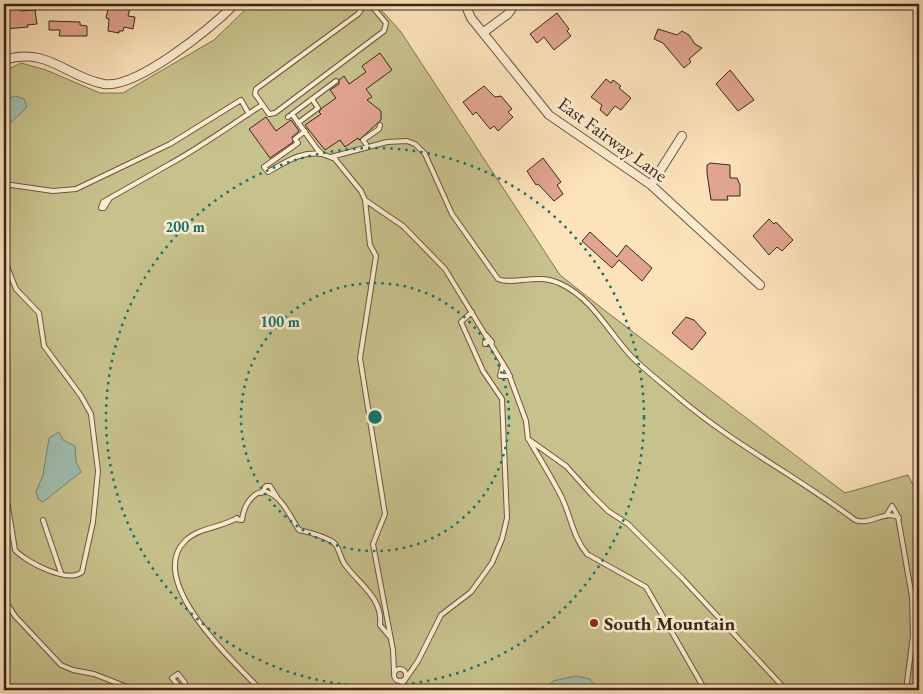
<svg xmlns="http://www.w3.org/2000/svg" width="923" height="694" viewBox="0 0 923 694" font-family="'EB Garamond',serif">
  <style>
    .green { fill: #c7c18b; stroke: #7f7452 }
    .water { fill: #9fbeb0; stroke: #758274 }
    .building { fill: #e1a490; stroke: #37271a }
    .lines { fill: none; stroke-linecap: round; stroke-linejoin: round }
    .service-casing { stroke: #685642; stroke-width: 6 }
    .minor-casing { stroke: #685642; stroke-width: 10 }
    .service { stroke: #feedd2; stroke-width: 4 }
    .minor { stroke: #feedd2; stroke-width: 8 }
    .ring { fill: none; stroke: #0f766e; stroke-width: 2.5; stroke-dasharray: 2.5 5 }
    .poi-dot { fill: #8f2418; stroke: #feedd2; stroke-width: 2 }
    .labels { text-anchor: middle; stroke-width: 5; stroke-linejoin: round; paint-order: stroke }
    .street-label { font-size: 19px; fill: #37271a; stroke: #feedd2 }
    .poi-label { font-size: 19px; font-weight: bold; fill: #37271a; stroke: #feedd2; text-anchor: start }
    .centre { fill: #0f766e; stroke: #feedd2; stroke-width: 2.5 }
    .ring-label { font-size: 15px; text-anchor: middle; font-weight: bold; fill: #0f766e; stroke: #feedd2; stroke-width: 5; stroke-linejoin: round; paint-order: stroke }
  </style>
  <rect width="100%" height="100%" fill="#fde3ba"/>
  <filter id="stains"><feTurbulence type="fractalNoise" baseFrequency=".004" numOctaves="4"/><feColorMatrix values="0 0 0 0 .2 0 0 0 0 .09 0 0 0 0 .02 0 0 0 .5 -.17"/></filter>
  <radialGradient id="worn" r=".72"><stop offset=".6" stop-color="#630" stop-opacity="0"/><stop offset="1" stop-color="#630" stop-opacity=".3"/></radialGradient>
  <path class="green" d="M251,4H376L401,32L560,275L608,313L845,493L908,475L919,498V690H4V71L21,63L46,70L100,93H123L214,40Z"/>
  <path class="water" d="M15,96L24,99L27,106C24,112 10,122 4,129V101Z
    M59,432L63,440L75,446L76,462L81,472L43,502L38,499L36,492L43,475L49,438Z
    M576,676L590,679L599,690H544L553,681Z"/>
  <path class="building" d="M119,4H131L128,16L135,17L133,29L124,27L123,31H119V33L108,31L109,19L106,18L109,5L119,7Z
    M20,5L21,11L35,10L37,24L27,25L28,27L4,29V11H7V7Z
    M557,13L569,29L567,31L571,36L554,50L544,37L537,43L530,34Z
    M49,21L80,22V25L87,26V36H59L60,30H49Z
    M658,29L677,35L682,31L689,35L695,44L702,48L689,59L691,62L684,68L663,43L654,39Z
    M380,53L392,70L366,89L372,97L367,100L381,111V120L359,140L358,138L345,147L340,140L325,150L305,125L321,114L319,112L322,108L336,98L330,90L339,84V80L344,76L349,84L366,72L362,66Z
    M730,70L754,100L738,111L716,84Z
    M606,79L611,83L613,80L621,86L619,88L631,98L621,110L615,106L607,116L600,110L602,105L591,97Z
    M484,86L495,97L501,96L512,109L508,112L513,117L498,131L494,126L490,129L476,112L473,115L463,102Z
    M266,117L276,131L291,120L299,131L292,137L293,142L270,158L249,129Z
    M543,158L561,182L557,185L563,194L554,201L538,184L536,185L527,171Z
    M710,163L730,165V178H737L740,185V196H727L728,200H711L707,173V165Z
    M769,219L774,224L776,222L793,240L782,251L777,247L769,255L753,236Z
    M590,232L617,257L626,245L652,268L642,281L619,260L612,268L582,241Z
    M686,317L694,320L706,333L692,350L672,333Z"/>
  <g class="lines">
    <g class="service-casing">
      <path id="service" d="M365,4L358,14L256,89L255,94L269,114L275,113L384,31L386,23L370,4
        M292,114L317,149L322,154L335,159L361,191L365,200L403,226L445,269L508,372L526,421L528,439L566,466L592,495L608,511L628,524L682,578L786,690
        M288,117L336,81
        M298,123L318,108L312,99
        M305,131L295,139L298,143L264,167L268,172C286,162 300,151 322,154
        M366,144L363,140L379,129L380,125
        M331,157L387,142L407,141L415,144L425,154L452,214L498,279C514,286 537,272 561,284C593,299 609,333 632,357C646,371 663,384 678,397C733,444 798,477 855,520C870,526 884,510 898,517L912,597L913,636L906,690
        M4,184L53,191L76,189L170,144L241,100L249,114
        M110,198L104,208H101L103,202L110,198L168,165C201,147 231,125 262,105
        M365,200L370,245L376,256L360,358L385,514L373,544L393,650L394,672
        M4,259L16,289L39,313L44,346L81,396L91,414L98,471L93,522L82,572C68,584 26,562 15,550L4,482
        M486,335L492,342L491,344H485Z
        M503,364L500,376H510
        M529,440C540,459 552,478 562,498C571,517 573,537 587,554L646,587L705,690
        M261,493L266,486H270L277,497
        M886,516L892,506L899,518
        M237,518C221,528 199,527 185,541C145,581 235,664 261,690
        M235,519L242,520C244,503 258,482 276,497C286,505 292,520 299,530C311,533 322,535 333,542C340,547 340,560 346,566C360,585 383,598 380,625L390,637
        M43,520L61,573
        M4,599L15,616L61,665L73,670L94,674L135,690
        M394 675a6 6 0 1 1 12 0a6 6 0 1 1-12 0Z
        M182,690L172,678L178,674L185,683L186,690
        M398,690L418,661L441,615L471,592L492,563L502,539L507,518L502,399L483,371L461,322L472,312"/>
    </g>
    <g class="minor-casing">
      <path id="minor" d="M465,4L471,18L549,115L651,185L760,285
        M484,32L508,14L515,4
        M4,60C47,46 66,77 104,84C137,89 212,27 235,4
        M651,185L682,136
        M4,271L6,270"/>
    </g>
    <use href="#service" class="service"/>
    <use href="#minor" class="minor"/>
  </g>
  <g class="ring">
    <circle cx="375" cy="417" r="134"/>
    <circle cx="375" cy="417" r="269"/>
  </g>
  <circle class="poi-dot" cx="594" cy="623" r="5"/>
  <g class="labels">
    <g class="street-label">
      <text transform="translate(613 139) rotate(36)" y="7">East Fairway Lane</text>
    </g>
    <g class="poi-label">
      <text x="604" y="630">South Mountain</text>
    </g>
  </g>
  <circle cx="375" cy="417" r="8" class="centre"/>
  <g class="ring-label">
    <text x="185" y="232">200 m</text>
    <text x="280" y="327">100 m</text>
  </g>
  <rect width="923" height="694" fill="none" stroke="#fde3ba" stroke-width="20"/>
  <rect x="5" y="5" width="913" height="684" fill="none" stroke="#37271a" stroke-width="2.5"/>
  <rect x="10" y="10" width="903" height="674" fill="none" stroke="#37271a"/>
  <rect width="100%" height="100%" filter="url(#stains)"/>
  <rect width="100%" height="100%" fill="url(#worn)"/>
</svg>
